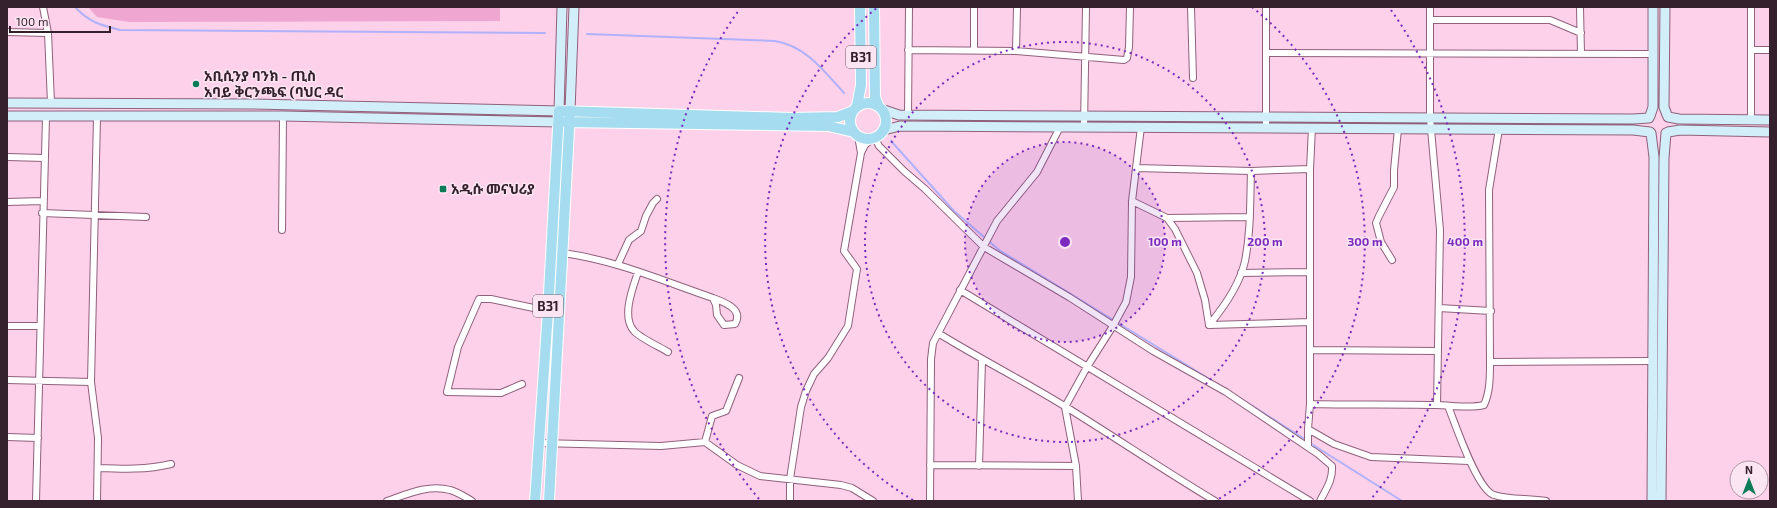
<svg xmlns="http://www.w3.org/2000/svg" width="1777" height="508" viewBox="0 0 1777 508" font-family="'Exo 2','Noto Sans Ethiopic',sans-serif">
  <style>
    .green { fill: #efa7d1 }
    .lines { fill: none; stroke-linecap: round; stroke-linejoin: round }
    .stream { stroke: #b1b1fb; stroke-width: 2 }
    .street-casing { stroke: #90607c; stroke-width: 8 }
    .secondary-casing { stroke: #90607c; stroke-width: 11 }
    .primary-casing { stroke: #fff; stroke-width: 12 }
    .street { stroke: #fff; stroke-width: 6 }
    .secondary { stroke: #d2eef8; stroke-width: 9 }
    .primary { stroke: #a6dcf0; stroke-width: 10 }
    .ring { fill: none; stroke: #7b2cbf; stroke-width: 2; stroke-dasharray: 2 4 }
    .poi-dot { fill: #0c7c58; stroke: #fce5f2; stroke-width: 1.5 }
    .labels { text-anchor: middle; stroke-width: 3; stroke-linejoin: round; paint-order: stroke }
    .shield { fill: #fce5f2; stroke: #715c68; stroke-width: 1 }
    .shield-label { font-size: 13px; font-weight: bold; fill: #35212d }
    .poi-label { font-size: 14px; font-weight: bold; fill: #35212d; stroke: #fce5f2; text-anchor: start }
    .centre { fill: #7b2cbf; stroke: #fce5f2; stroke-width: 2 }
    .ring-label { font-size: 12px; text-anchor: middle; font-weight: bold; fill: #7b2cbf; stroke: #fce5f2; stroke-width: 3; stroke-linejoin: round; paint-order: stroke }
  </style>
  <rect width="100%" height="100%" fill="#fdd1e9"/>
  <path class="green" d="M88,7H500V21L129,22L97,17Z"/>
  <g class="lines">
    <path class="stream" d="M75,7C89,22 100,25 120,30L545,33
      M587,34L775,41C806,46 824,71 844,93
      M891,141L954,211L999,250L1211,380
      M1251,405L1306,440
      M1310,443L1402,501"/>
    <g class="street-casing">
      <path id="street" d="M43,7L48,33L51,103
        M1191,7L1193,78
        M1266,7V128
        M1430,7V118L1440,230L1437,405
        M1580,7L1581,54
        M1751,7V120
        M1430,20H1550L1581,33
        M7,32L48,33
        M908,50L1016,51L1124,60L1127,58L1129,47L1130,7
        M974,50V7
        M1751,50H1770
        M1016,51L1017,7
        M1266,53L1653,54
        M908,115L909,7
        M1084,127L1086,7
        M1312,128L1310,169V404L1308,429L1334,444L1371,457L1469,461
        M858,136L861,153L865,145L872,139
        M875,138L879,146L904,171L925,189L984,247L1069,297L1153,351L1226,392L1318,454L1332,466C1333,480 1326,489 1320,501
        M7,157L45,158
        M1136,168L1251,171L1310,169
        M1132,201L1167,218L1175,229L1197,273L1205,300L1209,325L1310,322
        M7,202L43,201
        M42,213L146,217
        M1167,218L1250,217
        M282,230L283,116
        M563,253C615,260 663,281 713,298
        M1392,260L1381,242L1376,223L1379,216L1394,187V170L1398,129
        M618,264L629,240L641,231L646,216L653,203L657,199
        M638,272C633,287 621,317 634,331C640,338 660,347 668,352
        M1241,273L1310,272
        M960,290L1310,501
        M713,298C724,302 744,309 735,324L724,325L717,315L716,305Z
        M1439,308L1491,311
        M1209,325C1224,307 1240,284 1245,261C1251,231 1250,201 1251,171
        M7,326H40
        M938,333C980,359 1024,381 1066,407C1116,438 1165,471 1215,501
        M1310,350L1438,351
        M1490,362L1653,361
        M7,380L91,382
        M522,384L501,393L447,392L458,347L479,299H491L548,311
        M1310,404C1352,405 1394,404 1435,405C1452,405 1468,409 1484,405C1490,392 1490,377 1490,362L1489,190L1499,129
        M1448,406C1455,423 1477,490 1494,495C1509,500 1530,498 1546,501
        M1308,429V447
        M7,437L38,438
        M705,442L712,416L726,411L739,378
        M539,443L661,446L705,442L737,465L760,476L841,485L852,488L873,501
        M930,465L1076,466
        M979,466L982,360
        M98,468C123,469 146,470 171,464
        M36,501L46,117
        M97,501L98,438L91,382L97,117
        M387,501C407,494 429,484 450,490C458,492 465,497 472,501
        M790,501V479L801,407L806,391L814,374L828,358L848,326L857,269L844,251L861,153
        M930,501L931,359L933,343L997,221L1037,172L1060,127
        M1078,501L1076,466L1065,407L1087,367L1113,326L1126,302L1131,277L1132,201L1141,127"/>
    </g>
    <g class="secondary-casing">
      <path id="secondary" d="M1665,7L1664,107L1667,115
        M7,103L254,104L559,111L562,7
        M884,110L899,115L1633,119L1649,118
        M570,111L574,7
        M7,116H283L559,122
        M1650,116L1653,107V7
        M1668,117L1679,119L1770,120
        M884,130L900,126L1633,130L1650,132
        M1668,132L1680,130L1770,132
        M1651,133L1654,157L1652,501
        M1661,501L1664,158L1666,133"/>
    </g>
    <g class="primary-casing">
      <path id="primary" d="M874,7L875,97L878,105
        M850 121a18 18 0 1 1 36 0a18 18 0 1 1-36 0Z
        M857,106L861,85L860,7
        M565,122L828,126L854,132
        M535,501L548,311L559,111L791,118L838,117L853,111
        M549,501L570,111"/>
    </g>
    <use href="#street" class="street"/>
    <use href="#secondary" class="secondary"/>
    <use href="#primary" class="primary"/>
  </g>
  <circle cx="1065" cy="242" r="100" fill="#7b2cbf" fill-opacity=".12"/>
  <g class="ring">
    <circle cx="1065" cy="242" r="100"/>
    <circle cx="1065" cy="242" r="200"/>
    <path d="M913 500A300 300 0 0 1 878 7M1252 7A300 300 0 0 1 1217 500"/>
    <path d="M759 499A400 400 0 0 1 739 10M1391 10A400 400 0 0 1 1371 499"/>
  </g>
  <g class="poi-dot">
    <circle cx="196" cy="84" r="4"/>
    <rect x="439" y="185" width="8" height="8" rx="2"/>
  </g>
  <g class="labels">
    <g class="shield">
      <rect x="846" y="46" width="30" height="22" rx="3"/>
      <rect x="533" y="295" width="30" height="22" rx="3"/>
    </g>
    <g class="shield-label">
      <text x="861" y="62">B31</text>
      <text x="548" y="311">B31</text>
    </g>
    <g class="poi-label">
      <text x="204" y="81">አቢሲንያ ባንክ - ጢስ<tspan x="204" dy="16">አባይ ቅርንጫፍ (ባህር ዳር</tspan></text>
      <text x="451" y="194">አዲሱ መናህሪያ</text>
    </g>
  </g>
  <circle cx="1065" cy="242" r="6" class="centre"/>
  <g class="ring-label">
    <text x="1165" y="246">100 m</text>
    <text x="1265" y="246">200 m</text>
    <text x="1365" y="246">300 m</text>
    <text x="1465" y="246">400 m</text>
  </g>
  <rect width="1777" height="508" fill="none" stroke="#35212d" stroke-width="16"/>
  <g transform="translate(1749 480)"><circle r="19" fill="#fce5f2" stroke="#ac97a3"/>
  <path d="M0-3L7 15L0 10L-7 15Z" fill="#0c7c58"/>
  <text y="-6" font-size="11" font-weight="bold" text-anchor="middle" fill="#35212d">N</text>
  </g>
  <path d="M10 26v6h100v-6" fill="none" stroke="#35212d" stroke-width="2"/>
  <text x="16" y="26" font-size="12" fill="#35212d" stroke="#fce5f2" stroke-width="3" paint-order="stroke">100 m</text>
</svg>
